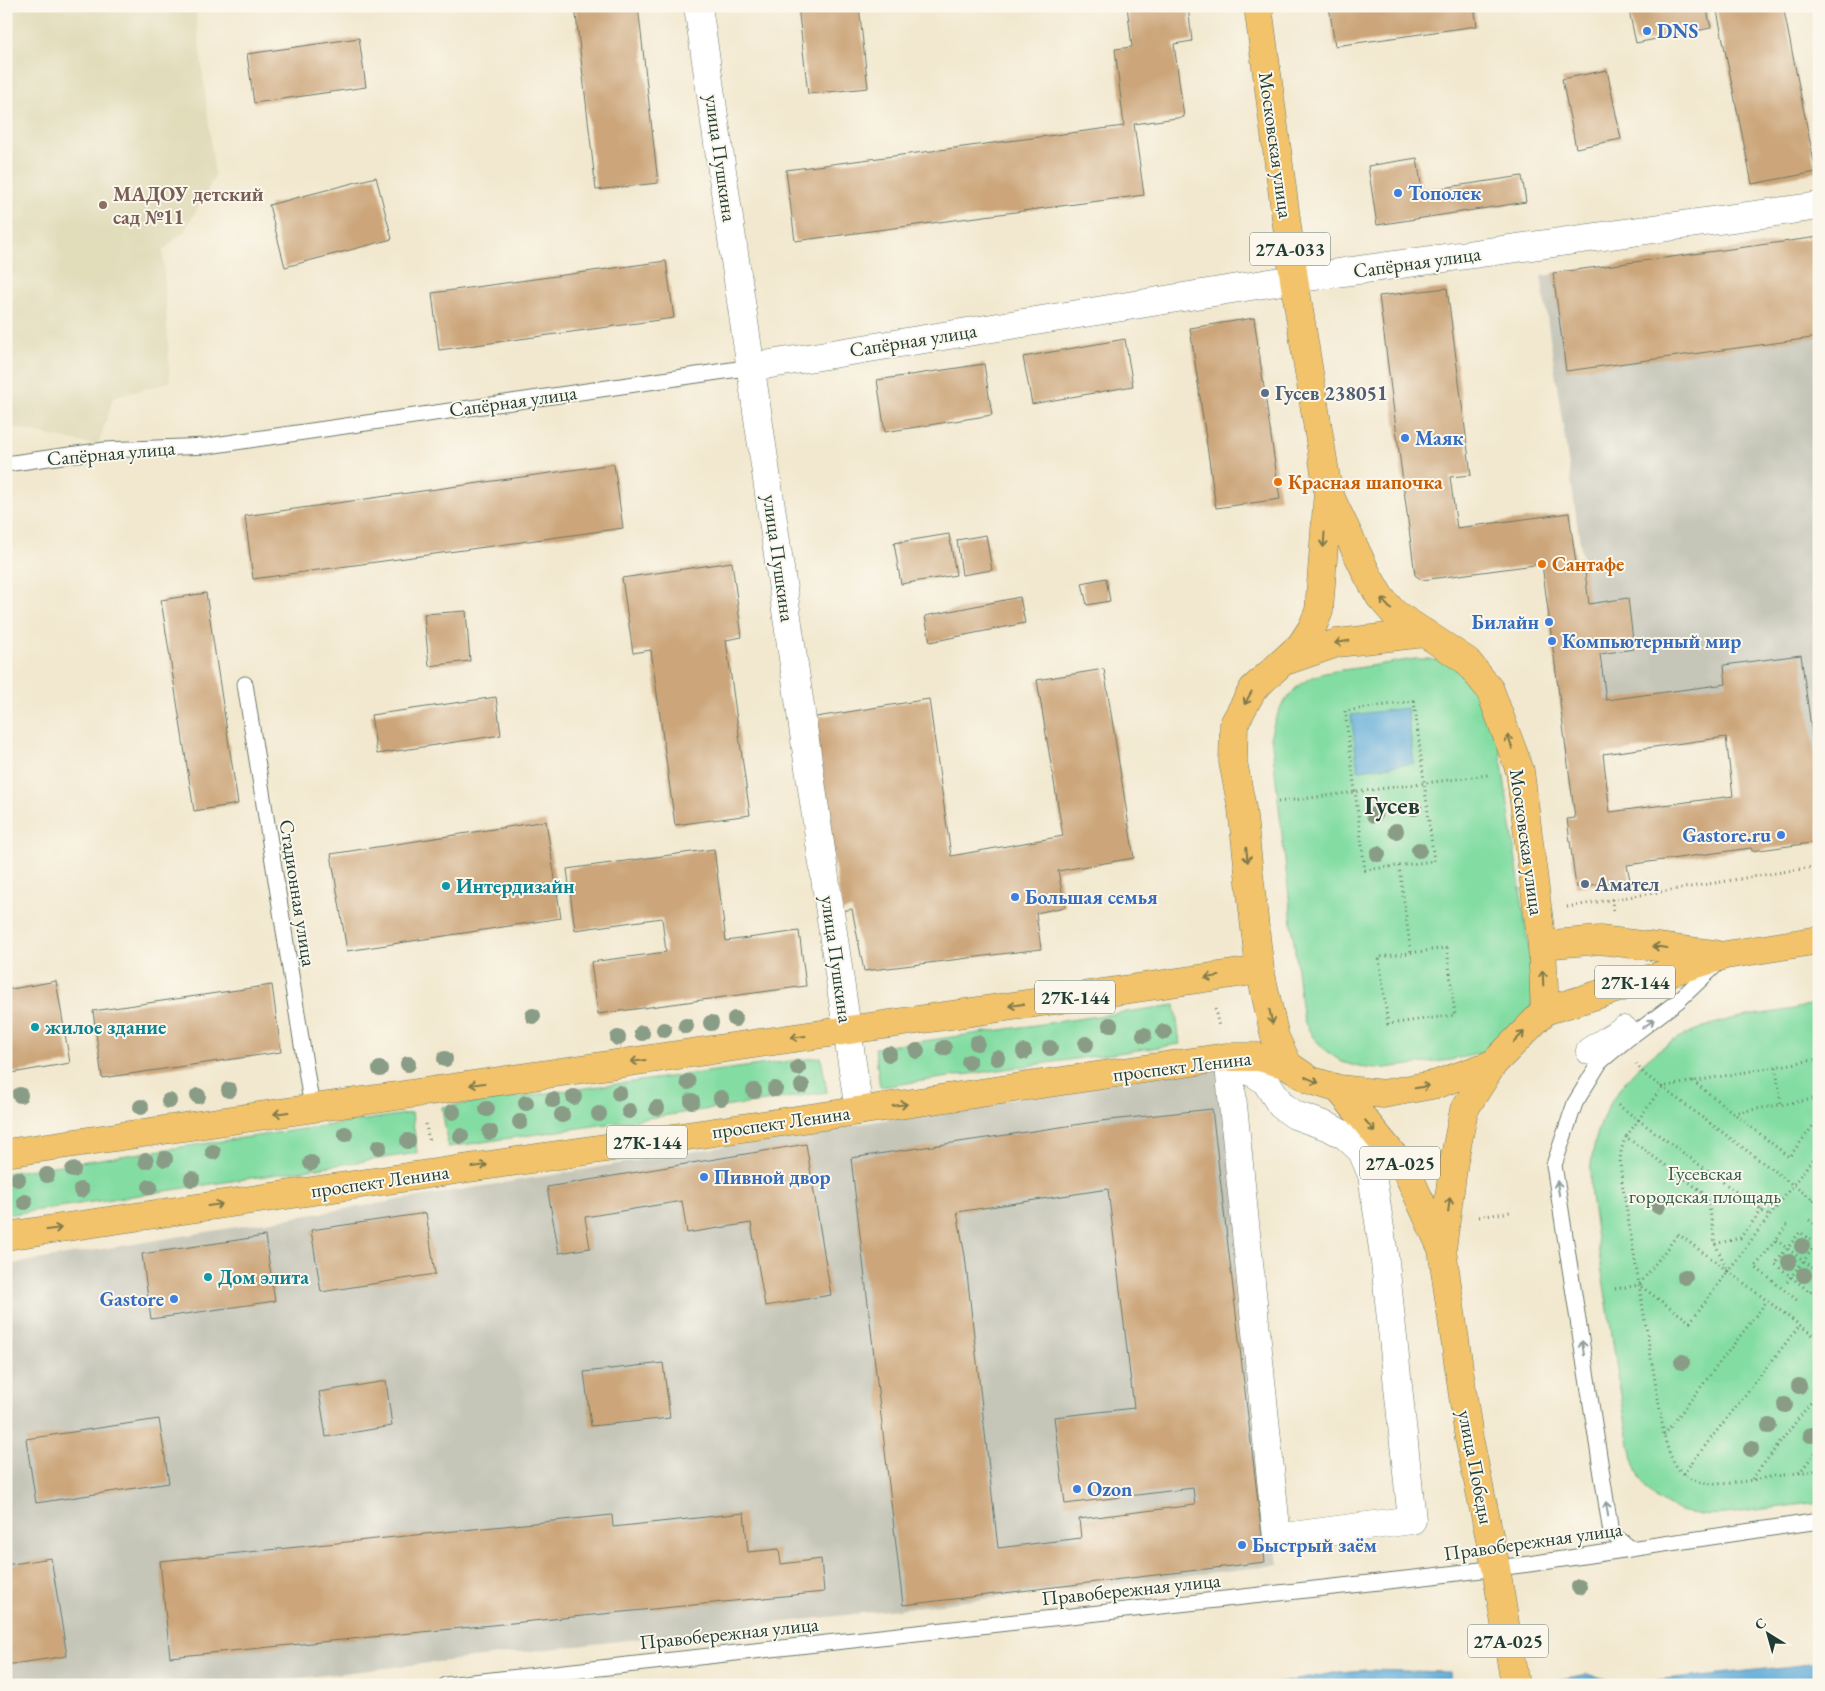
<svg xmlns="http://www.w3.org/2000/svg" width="1825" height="1691" viewBox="0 0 1825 1691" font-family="'EB Garamond',serif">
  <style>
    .built { fill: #e1dcba }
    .industrial { fill: #c5c5b8 }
    .green { fill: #83dda3; stroke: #518d6c }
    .water { fill: #61acd9; stroke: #407486 }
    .building { fill: #cca67a; fill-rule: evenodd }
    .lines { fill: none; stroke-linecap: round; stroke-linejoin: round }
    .lane-casing { stroke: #69796a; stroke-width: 17 }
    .street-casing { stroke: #69796a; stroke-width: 29 }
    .primary-casing { stroke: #69796a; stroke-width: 29 }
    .path { stroke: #69796a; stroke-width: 3; stroke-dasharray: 1 4; stroke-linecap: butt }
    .lane { stroke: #fff; stroke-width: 15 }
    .street { stroke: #fff; stroke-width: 28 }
    .primary { stroke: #f2c36a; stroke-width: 28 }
    .tree { fill: #899c86 }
    .oneway { stroke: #7e794c }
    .oneway2 { stroke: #8f9e9a }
    .shop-dot { fill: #3f7fe0; stroke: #fbf7ec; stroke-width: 2 }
    .education-dot { fill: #8d6e63; stroke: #fbf7ec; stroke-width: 2 }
    .service-dot { fill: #5c6f8a; stroke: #fbf7ec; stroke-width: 2 }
    .food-dot { fill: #e8710a; stroke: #fbf7ec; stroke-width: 2 }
    .culture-dot { fill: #0f9aa8; stroke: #fbf7ec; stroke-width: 2 }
    .labels { text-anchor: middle; stroke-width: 4; stroke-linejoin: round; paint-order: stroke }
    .shield { fill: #fbf7ec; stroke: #61756b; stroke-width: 1 }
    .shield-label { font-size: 19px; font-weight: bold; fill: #1f3d34 }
    .shop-label { font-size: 20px; font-weight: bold; fill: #366cbe; stroke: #fbf7ec; text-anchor: start }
    .street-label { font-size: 20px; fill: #1f3d34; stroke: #fbf7ec }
    .education-label { font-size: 20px; font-weight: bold; fill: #785e54; stroke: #fbf7ec; text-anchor: start }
    .service-label { font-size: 20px; font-weight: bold; fill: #4e5e75; stroke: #fbf7ec; text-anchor: start }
    .food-label { font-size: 20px; font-weight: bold; fill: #c56008; stroke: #fbf7ec; text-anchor: start }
    .culture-label { font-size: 20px; font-weight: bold; fill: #0d838f; stroke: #fbf7ec; text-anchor: start }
    .park-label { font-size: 20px; fill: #335d4a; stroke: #fbf7ec }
    .district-label { font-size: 25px; font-weight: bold; fill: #1f3d34; stroke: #fbf7ec }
  </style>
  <rect width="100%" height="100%" fill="#fbf7ec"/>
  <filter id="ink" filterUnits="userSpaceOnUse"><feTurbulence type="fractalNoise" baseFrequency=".02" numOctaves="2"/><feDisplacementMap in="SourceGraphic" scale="10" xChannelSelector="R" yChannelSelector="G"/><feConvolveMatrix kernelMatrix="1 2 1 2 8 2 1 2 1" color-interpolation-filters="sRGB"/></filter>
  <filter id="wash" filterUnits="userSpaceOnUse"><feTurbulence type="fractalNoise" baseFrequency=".0096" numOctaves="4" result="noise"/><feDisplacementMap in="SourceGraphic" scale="20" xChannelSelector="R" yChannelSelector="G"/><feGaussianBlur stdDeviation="1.12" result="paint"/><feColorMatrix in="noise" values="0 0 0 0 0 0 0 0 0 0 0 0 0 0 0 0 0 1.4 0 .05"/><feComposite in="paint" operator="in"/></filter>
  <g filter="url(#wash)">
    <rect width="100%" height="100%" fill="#f2e8cf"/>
    <path class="built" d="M14,6H195L215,177L184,232L163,250L170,382L113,398L98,446L6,426V7Z"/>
    <path class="industrial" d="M1819,238V785L1801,655L1724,665L1726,684L1606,700L1600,654L1634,649L1628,599L1589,604L1541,276Z
      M1223,1064L1278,1565L239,1685H6V1265Z"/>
    <path class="green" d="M1415,659H1429L1447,662L1460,668L1495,716L1533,977L1531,1009L1490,1051L1451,1060L1376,1069L1359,1067L1342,1062L1326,1051L1313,1037L1304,1021L1301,1005L1271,735C1275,713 1288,690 1309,679C1321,672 1337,671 1350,669C1372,666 1394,662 1415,659Z
      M1819,1001V1502C1798,1505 1778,1507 1757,1510C1721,1515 1676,1523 1648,1490C1640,1482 1637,1470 1633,1459C1622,1410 1616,1360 1608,1310C1603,1279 1598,1248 1594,1217C1591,1199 1589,1182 1591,1164C1597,1112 1626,1069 1671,1042C1691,1030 1717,1022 1741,1017C1768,1012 1794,1012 1819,1001Z
      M1175,1005L1180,1044L880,1087L875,1048Z
      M821,1057L827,1092L448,1147L442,1107Z
      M412,1113L417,1153L6,1215V1173Z"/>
    <path class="water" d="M1407,708L1414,763L1358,770L1351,715Z
      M1819,1663V1685H1531L1587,1674L1621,1685Z
      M1367,1670L1450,1672L1451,1685H1254L1276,1684L1339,1672Z"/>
    <g id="blocks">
      <path class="building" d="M575,6H638L658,183L596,190Z
        M798,6H859L868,88L808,94Z
        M1127,6H1188L1192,41L1174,44L1184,117L1134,124L1144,195L795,241L786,170L1124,126L1115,49L1132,47Z
        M1329,6H1474L1477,26L1335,46Z
        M1628,6H1706L1711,28L1636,43Z
        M1716,6H1783L1816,172L1752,184Z
        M359,38L366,87L254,103L247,54Z
        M1607,70L1621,139L1576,148L1562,79Z
        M1417,158L1422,191L1522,176L1526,202L1377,225L1368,166Z
        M376,177L392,239L285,267L269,205Z
        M1819,237V337L1566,371L1553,273Z
        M666,261L674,318L439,350L432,293Z
        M1447,288L1471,475L1450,477L1457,528L1569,513L1576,564L1584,563L1589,604L1628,598L1634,649L1600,654L1606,700L1726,684L1724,665L1801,655L1819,785V842L1752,851L1751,848L1627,865L1630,880L1576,887L1567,819L1575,818L1542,564L1422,580L1415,575L1379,296ZM1726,737L1733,796L1610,812L1603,754Z
        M1254,318L1280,499L1216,508L1190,328Z
        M1125,339L1133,386L1032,404L1023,357Z
        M984,364L992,415L885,432L877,380Z
        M614,464L623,528L253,579L245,516Z
        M949,534L956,575L901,584L894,543Z
        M986,535L992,570L962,575L957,540Z
        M732,562L742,637L726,640L750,815L675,825L651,650L633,653L622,578Z
        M1106,578L1110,601L1087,605L1082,583Z
        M206,593L238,804L194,811L161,600Z
        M1020,597L1025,623L930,642L925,616Z
        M466,611L470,661L429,666L424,614Z
        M1104,669L1134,858L1058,871L1065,907L1036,913L1041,949L864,971L852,909L842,911L810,718L929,699L951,856L1063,836L1037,680Z
        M496,697L501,735L377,754L371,715Z
        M546,821L561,918L347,951L331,854Z
        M714,849L726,941L799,931L806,986L598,1014L591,962L666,952L662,918L575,930L567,869Z
        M56,981L70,1063L6,1074V990Z
        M272,985L281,1052L102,1078L93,1011Z
        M1212,1109L1265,1562L903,1605L851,1158L1101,1121ZM1108,1189L1134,1408L1054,1417L1065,1504L1193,1488L1195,1505L1079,1519L1081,1538L998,1548L965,1256L957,1212Z
        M806,1144L831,1295L765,1306L751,1223L687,1233L682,1201L585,1217L590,1248L559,1253L547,1187Z
        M426,1213L435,1274L321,1292L311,1230Z
        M265,1236L275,1301L151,1319L142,1254Z
        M663,1363L670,1418L591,1426L584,1372Z
        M386,1381L392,1426L326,1437L319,1392Z
        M159,1419L169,1483L36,1503L26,1439Z
        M744,1513L748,1552L779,1549L781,1564L821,1559L824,1592L170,1657L160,1561L612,1515L613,1527Z
        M51,1558L67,1656L6,1665V1565Z"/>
    </g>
  </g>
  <g filter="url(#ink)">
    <use href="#blocks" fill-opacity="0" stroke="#69796a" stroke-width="1"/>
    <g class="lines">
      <g class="lane-casing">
        <path id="lane" d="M6,464L105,450L208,446L752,367
          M245,684L312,1108
          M1630,1548L1611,1533L1554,1165L1575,1103L1600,1062L1625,1041L1678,1001L1719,962
          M446,1685L1433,1576L1529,1564L1819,1521"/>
      </g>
      <g class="street-casing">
        <path id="street" d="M698,6L859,1111
          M752,367L1294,279L1819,206
          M1590,1051L1624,1030
          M1239,1064L1265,1080L1281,1105L1295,1115L1329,1127L1346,1136L1362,1151L1372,1175L1385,1262L1412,1520L1277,1538L1229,1066Z"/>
      </g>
      <g class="primary-casing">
        <path id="primary" d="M1258,6L1294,279L1328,491L1319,611L1312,628L1301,645L1253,689L1234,724L1233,762L1242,808L1255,928L1260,970L1275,1037L1288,1065L1310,1080L1339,1089L1383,1094L1437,1084L1493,1064
          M1328,492L1367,574L1380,597L1394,613L1467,661L1490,690L1520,771L1542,945L1545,1011L1493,1064L1464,1110L1454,1161L1442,1249L1469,1438L1496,1568L1515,1685
          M1288,660L1337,643L1425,633
          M1542,945L1600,940L1714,954
          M1545,1011L1726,955L1819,940
          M1339,1089L1407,1172L1442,1249
          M6,1153L1260,970
          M6,1236L1226,1057H1259L1288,1065"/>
      </g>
      <path class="path" d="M1414,701L1434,861L1365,870L1345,711Z
        M1278,802L1488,775
        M1399,866L1411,953
        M1612,899L1613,911
        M1567,907L1819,866
        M1447,948L1455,1015L1388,1024L1379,957Z
        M1215,1009L1219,1027
        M1636,1064L1644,1074L1793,1185L1819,1151
        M1776,1067L1781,1105
        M1693,1081L1789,1157L1819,1118
        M1618,1105L1769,1216
        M1733,1113L1819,1098
        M426,1124L429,1143
        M1626,1137C1618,1154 1620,1164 1622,1182L1664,1435C1677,1491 1706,1487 1753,1480C1775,1476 1797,1473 1819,1470
        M1813,1200L1819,1192
        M1819,1204L1793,1185L1728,1271L1814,1336L1819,1330
        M1762,1210L1740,1238L1715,1244C1712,1227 1712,1204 1700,1190L1626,1137L1662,1087L1819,1059
        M1479,1217L1510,1212
        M1809,1220L1819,1227
        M1787,1225L1755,1267L1798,1301
        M1678,1234L1728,1271L1690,1322L1639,1285Z
        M1776,1240L1819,1272
        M1715,1244L1728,1271
        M1819,1246L1800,1232L1775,1264L1810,1292L1819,1281
        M1787,1282L1819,1241
        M1615,1289L1639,1285
        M1664,1435L1767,1301
        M1799,1473L1819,1448
        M1683,1474L1800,1325
        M1752,1479L1819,1392"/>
      <use href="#lane" class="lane"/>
      <use href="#street" class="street"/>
      <use href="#primary" class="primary"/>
    </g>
    <g class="tree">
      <circle cx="1414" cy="808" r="8"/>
      <circle cx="1374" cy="815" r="8"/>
      <circle cx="1396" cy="831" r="8"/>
      <circle cx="1419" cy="850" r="8"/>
      <circle cx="1378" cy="854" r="8"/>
      <circle cx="533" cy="1016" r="8"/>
      <circle cx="735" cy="1019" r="8"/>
      <circle cx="711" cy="1023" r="8"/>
      <circle cx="1110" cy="1025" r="8"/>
      <circle cx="686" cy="1026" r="8"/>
      <circle cx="664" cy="1030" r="8"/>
      <circle cx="1164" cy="1032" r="8"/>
      <circle cx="642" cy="1033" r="8"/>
      <circle cx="1144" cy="1035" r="8"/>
      <circle cx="618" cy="1038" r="8"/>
      <circle cx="977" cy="1043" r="8"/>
      <circle cx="1086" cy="1044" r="8"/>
      <circle cx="944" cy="1048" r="8"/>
      <circle cx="1050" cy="1048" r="8"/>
      <circle cx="917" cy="1051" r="8"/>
      <circle cx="1024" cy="1052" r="8"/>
      <circle cx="889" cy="1054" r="8"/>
      <circle cx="997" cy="1058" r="8"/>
      <circle cx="445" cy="1059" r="8"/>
      <circle cx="969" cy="1062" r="8"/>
      <circle cx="408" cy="1064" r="8"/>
      <circle cx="798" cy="1068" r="8"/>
      <circle cx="380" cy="1069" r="8"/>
      <circle cx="688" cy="1082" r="8"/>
      <circle cx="802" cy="1086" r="8"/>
      <circle cx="775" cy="1089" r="8"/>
      <circle cx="229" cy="1090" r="8"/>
      <circle cx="754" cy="1091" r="8"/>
      <circle cx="619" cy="1093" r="8"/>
      <circle cx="20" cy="1095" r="8"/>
      <circle cx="198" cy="1096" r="8"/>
      <circle cx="574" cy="1097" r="8"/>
      <circle cx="721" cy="1098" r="8"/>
      <circle cx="553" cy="1100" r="8"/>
      <circle cx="169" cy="1101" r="8"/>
      <circle cx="692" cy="1101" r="8"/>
      <circle cx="526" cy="1103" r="8"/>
      <circle cx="141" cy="1107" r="8"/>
      <circle cx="657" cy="1108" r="8"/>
      <circle cx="487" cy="1109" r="8"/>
      <circle cx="629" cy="1111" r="8"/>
      <circle cx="453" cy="1112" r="8"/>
      <circle cx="599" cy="1114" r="8"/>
      <circle cx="562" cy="1115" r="8"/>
      <circle cx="520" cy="1122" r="8"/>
      <circle cx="490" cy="1132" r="8"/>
      <circle cx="345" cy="1134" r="8"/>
      <circle cx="461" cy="1136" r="8"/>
      <circle cx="408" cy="1141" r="8"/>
      <circle cx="379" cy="1147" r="8"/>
      <circle cx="213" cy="1152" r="8"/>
      <circle cx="165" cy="1159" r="8"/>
      <circle cx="146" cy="1161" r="8"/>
      <circle cx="311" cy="1163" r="8"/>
      <circle cx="73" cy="1170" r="8"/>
      <circle cx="47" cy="1175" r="8"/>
      <circle cx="18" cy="1179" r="8"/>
      <circle cx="192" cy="1179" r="8"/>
      <circle cx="150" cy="1187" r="8"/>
      <circle cx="81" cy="1190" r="8"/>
      <circle cx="25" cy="1202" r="8"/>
      <circle cx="1658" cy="1206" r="8"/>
      <circle cx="1802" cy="1246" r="8"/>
      <circle cx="1789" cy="1262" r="8"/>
      <circle cx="1804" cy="1275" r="8"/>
      <circle cx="1685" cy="1277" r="8"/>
      <circle cx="1682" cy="1362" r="8"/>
      <circle cx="1799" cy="1386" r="8"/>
      <circle cx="1785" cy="1405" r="8"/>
      <circle cx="1769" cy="1426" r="8"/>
      <circle cx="1811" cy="1435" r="8"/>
      <circle cx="1751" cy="1449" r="8"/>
      <circle cx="1579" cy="1587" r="8"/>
    </g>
    <defs><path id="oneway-shaft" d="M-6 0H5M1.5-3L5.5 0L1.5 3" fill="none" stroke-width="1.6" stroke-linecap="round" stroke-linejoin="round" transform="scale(1.25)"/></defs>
    <g class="oneway">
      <use href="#oneway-shaft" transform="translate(1324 540) rotate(94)"/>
      <use href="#oneway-shaft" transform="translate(1386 604) rotate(-133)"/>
      <use href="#oneway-shaft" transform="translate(1342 642) rotate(170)"/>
      <use href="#oneway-shaft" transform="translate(1248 698) rotate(119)"/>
      <use href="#oneway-shaft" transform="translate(1510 742) rotate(-109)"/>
      <use href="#oneway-shaft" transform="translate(1247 855) rotate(84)"/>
      <use href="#oneway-shaft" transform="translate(1660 947) rotate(-173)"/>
      <use href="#oneway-shaft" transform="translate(1212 977) rotate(172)"/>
      <use href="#oneway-shaft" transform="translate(1543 978) rotate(-92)"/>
      <use href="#oneway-shaft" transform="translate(1016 1005) rotate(172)"/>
      <use href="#oneway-shaft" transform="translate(1271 1017) rotate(78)"/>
      <use href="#oneway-shaft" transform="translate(798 1037) rotate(172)"/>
      <use href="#oneway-shaft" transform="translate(1519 1037) rotate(-46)"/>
      <use href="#oneway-shaft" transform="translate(638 1061) rotate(172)"/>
      <use href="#oneway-shaft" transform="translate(1312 1080) rotate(24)"/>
      <use href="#oneway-shaft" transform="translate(477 1084) rotate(172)"/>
      <use href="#oneway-shaft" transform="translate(1422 1087) rotate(-10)"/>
      <use href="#oneway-shaft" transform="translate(900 1105) rotate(-8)"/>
      <use href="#oneway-shaft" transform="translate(281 1113) rotate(172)"/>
      <use href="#oneway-shaft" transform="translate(1370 1126) rotate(50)"/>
      <use href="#oneway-shaft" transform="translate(480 1166) rotate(-8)"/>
      <use href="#oneway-shaft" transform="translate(215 1205) rotate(-8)"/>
      <use href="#oneway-shaft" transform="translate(1449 1205) rotate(-83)"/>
      <use href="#oneway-shaft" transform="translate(54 1229) rotate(-8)"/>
    </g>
    <g class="oneway2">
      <use href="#oneway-shaft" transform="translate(1648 1024) rotate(-37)"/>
      <use href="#oneway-shaft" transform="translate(1558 1188) rotate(-99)"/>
      <use href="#oneway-shaft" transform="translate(1583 1348) rotate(-99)"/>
      <use href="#oneway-shaft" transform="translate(1607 1509) rotate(-99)"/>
    </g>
  </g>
  <g class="shop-dot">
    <circle cx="1647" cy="31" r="5"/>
    <circle cx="1398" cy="193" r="5"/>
    <circle cx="1405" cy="438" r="5"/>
    <circle cx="1549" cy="622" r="5"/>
    <circle cx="1552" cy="641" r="5"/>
    <circle cx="1781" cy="835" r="5"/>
    <circle cx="1015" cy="897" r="5"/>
    <circle cx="704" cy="1177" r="5"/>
    <circle cx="174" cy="1299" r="5"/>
    <circle cx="1077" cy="1489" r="5"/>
    <circle cx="1242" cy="1545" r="5"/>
  </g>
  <circle class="education-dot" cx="103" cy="205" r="5"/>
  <g class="service-dot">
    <circle cx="1265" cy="393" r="5"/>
    <circle cx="1585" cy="884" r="5"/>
  </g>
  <g class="food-dot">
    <circle cx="1278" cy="482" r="5"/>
    <circle cx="1542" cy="564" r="5"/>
  </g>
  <g class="culture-dot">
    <circle cx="446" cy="886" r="5"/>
    <circle cx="35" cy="1027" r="5"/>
    <circle cx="208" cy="1277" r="5"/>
  </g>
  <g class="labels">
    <g class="shield">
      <rect x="1250" y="232.5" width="80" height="33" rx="4"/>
      <rect x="1595" y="965.5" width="80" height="33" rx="4"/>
      <rect x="1035" y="980.5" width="80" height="33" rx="4"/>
      <rect x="607" y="1125.5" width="80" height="33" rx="4"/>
      <rect x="1360" y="1146.5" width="80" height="33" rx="4"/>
      <rect x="1468" y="1624.5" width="80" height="33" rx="4"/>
    </g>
    <g class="shield-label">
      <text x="1290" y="256">27А-033</text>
      <text x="1635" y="989">27К-144</text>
      <text x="1075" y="1004">27К-144</text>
      <text x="647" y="1149">27К-144</text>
      <text x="1400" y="1170">27А-025</text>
      <text x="1508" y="1648">27А-025</text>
    </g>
    <g class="shop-label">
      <text x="1657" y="38">DNS</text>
      <text x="1408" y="200">Тополек</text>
      <text x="1415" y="445">Маяк</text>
      <text x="1539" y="629" text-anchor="end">Билайн</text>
      <text x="1562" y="648">Компьютерный мир</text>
      <text x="1771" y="842" text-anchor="end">Gastore.ru</text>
      <text x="1025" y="904">Большая семья</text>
      <text x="714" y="1184">Пивной двор</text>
      <text x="164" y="1306" text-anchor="end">Gastore</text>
      <text x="1087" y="1496">Ozon</text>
      <text x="1252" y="1552">Быстрый заём</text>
    </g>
    <g class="street-label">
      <text transform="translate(1276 145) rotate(82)" y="7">Московская улица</text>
      <text transform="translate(721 158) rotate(82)" y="7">улица Пушкина</text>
      <text transform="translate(1417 262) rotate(-8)" y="7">Сапёрная улица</text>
      <text transform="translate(913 340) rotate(-9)" y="7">Сапёрная улица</text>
      <text transform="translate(513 401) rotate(-8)" y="7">Сапёрная улица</text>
      <text transform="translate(111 453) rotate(-5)" y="7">Сапёрная улица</text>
      <text transform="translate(779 558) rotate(82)" y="7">улица Пушкина</text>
      <text transform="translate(1527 842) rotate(82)" y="7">Московская улица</text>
      <text transform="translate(298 893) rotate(81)" y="7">Стадионная улица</text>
      <text transform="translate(837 959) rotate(82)" y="7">улица Пушкина</text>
      <text transform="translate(1182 1066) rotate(-7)" y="7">проспект Ленина</text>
      <text transform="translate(781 1122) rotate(-8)" y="7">проспект Ленина</text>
      <text transform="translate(380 1181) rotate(-8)" y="7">проспект Ленина</text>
      <text transform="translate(1476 1467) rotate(79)" y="7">улица Победы</text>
      <text transform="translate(1533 1541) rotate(-8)" y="7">Правобережная улица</text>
      <text transform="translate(1131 1589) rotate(-6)" y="7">Правобережная улица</text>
      <text transform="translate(729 1633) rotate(-6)" y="7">Правобережная улица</text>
    </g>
    <g class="education-label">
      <text x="113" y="201">МАДОУ детский<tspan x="113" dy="23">сад №11</tspan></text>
    </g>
    <g class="service-label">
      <text x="1275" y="400">Гусев 238051</text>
      <text x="1595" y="891">Амател</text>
    </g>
    <g class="food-label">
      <text x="1288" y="489">Красная шапочка</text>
      <text x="1552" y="571">Сантафе</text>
    </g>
    <g class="culture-label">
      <text x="456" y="893">Интердизайн</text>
      <text x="45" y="1034">жилое здание</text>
      <text x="218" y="1284">Дом элита</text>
    </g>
    <g class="park-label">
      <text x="1705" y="1180">Гусевская<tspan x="1705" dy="23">городская площадь</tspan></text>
    </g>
    <g class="district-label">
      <text x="1392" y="814">Гусев</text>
    </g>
  </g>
  <rect width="1825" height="1691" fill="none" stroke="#fbf7ec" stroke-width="25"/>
  <g transform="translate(1768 1634) rotate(323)" stroke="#fbf7ec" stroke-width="4" paint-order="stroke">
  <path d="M0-4L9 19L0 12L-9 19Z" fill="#1f3d34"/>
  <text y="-8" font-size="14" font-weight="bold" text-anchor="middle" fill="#1f3d34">С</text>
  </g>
</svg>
